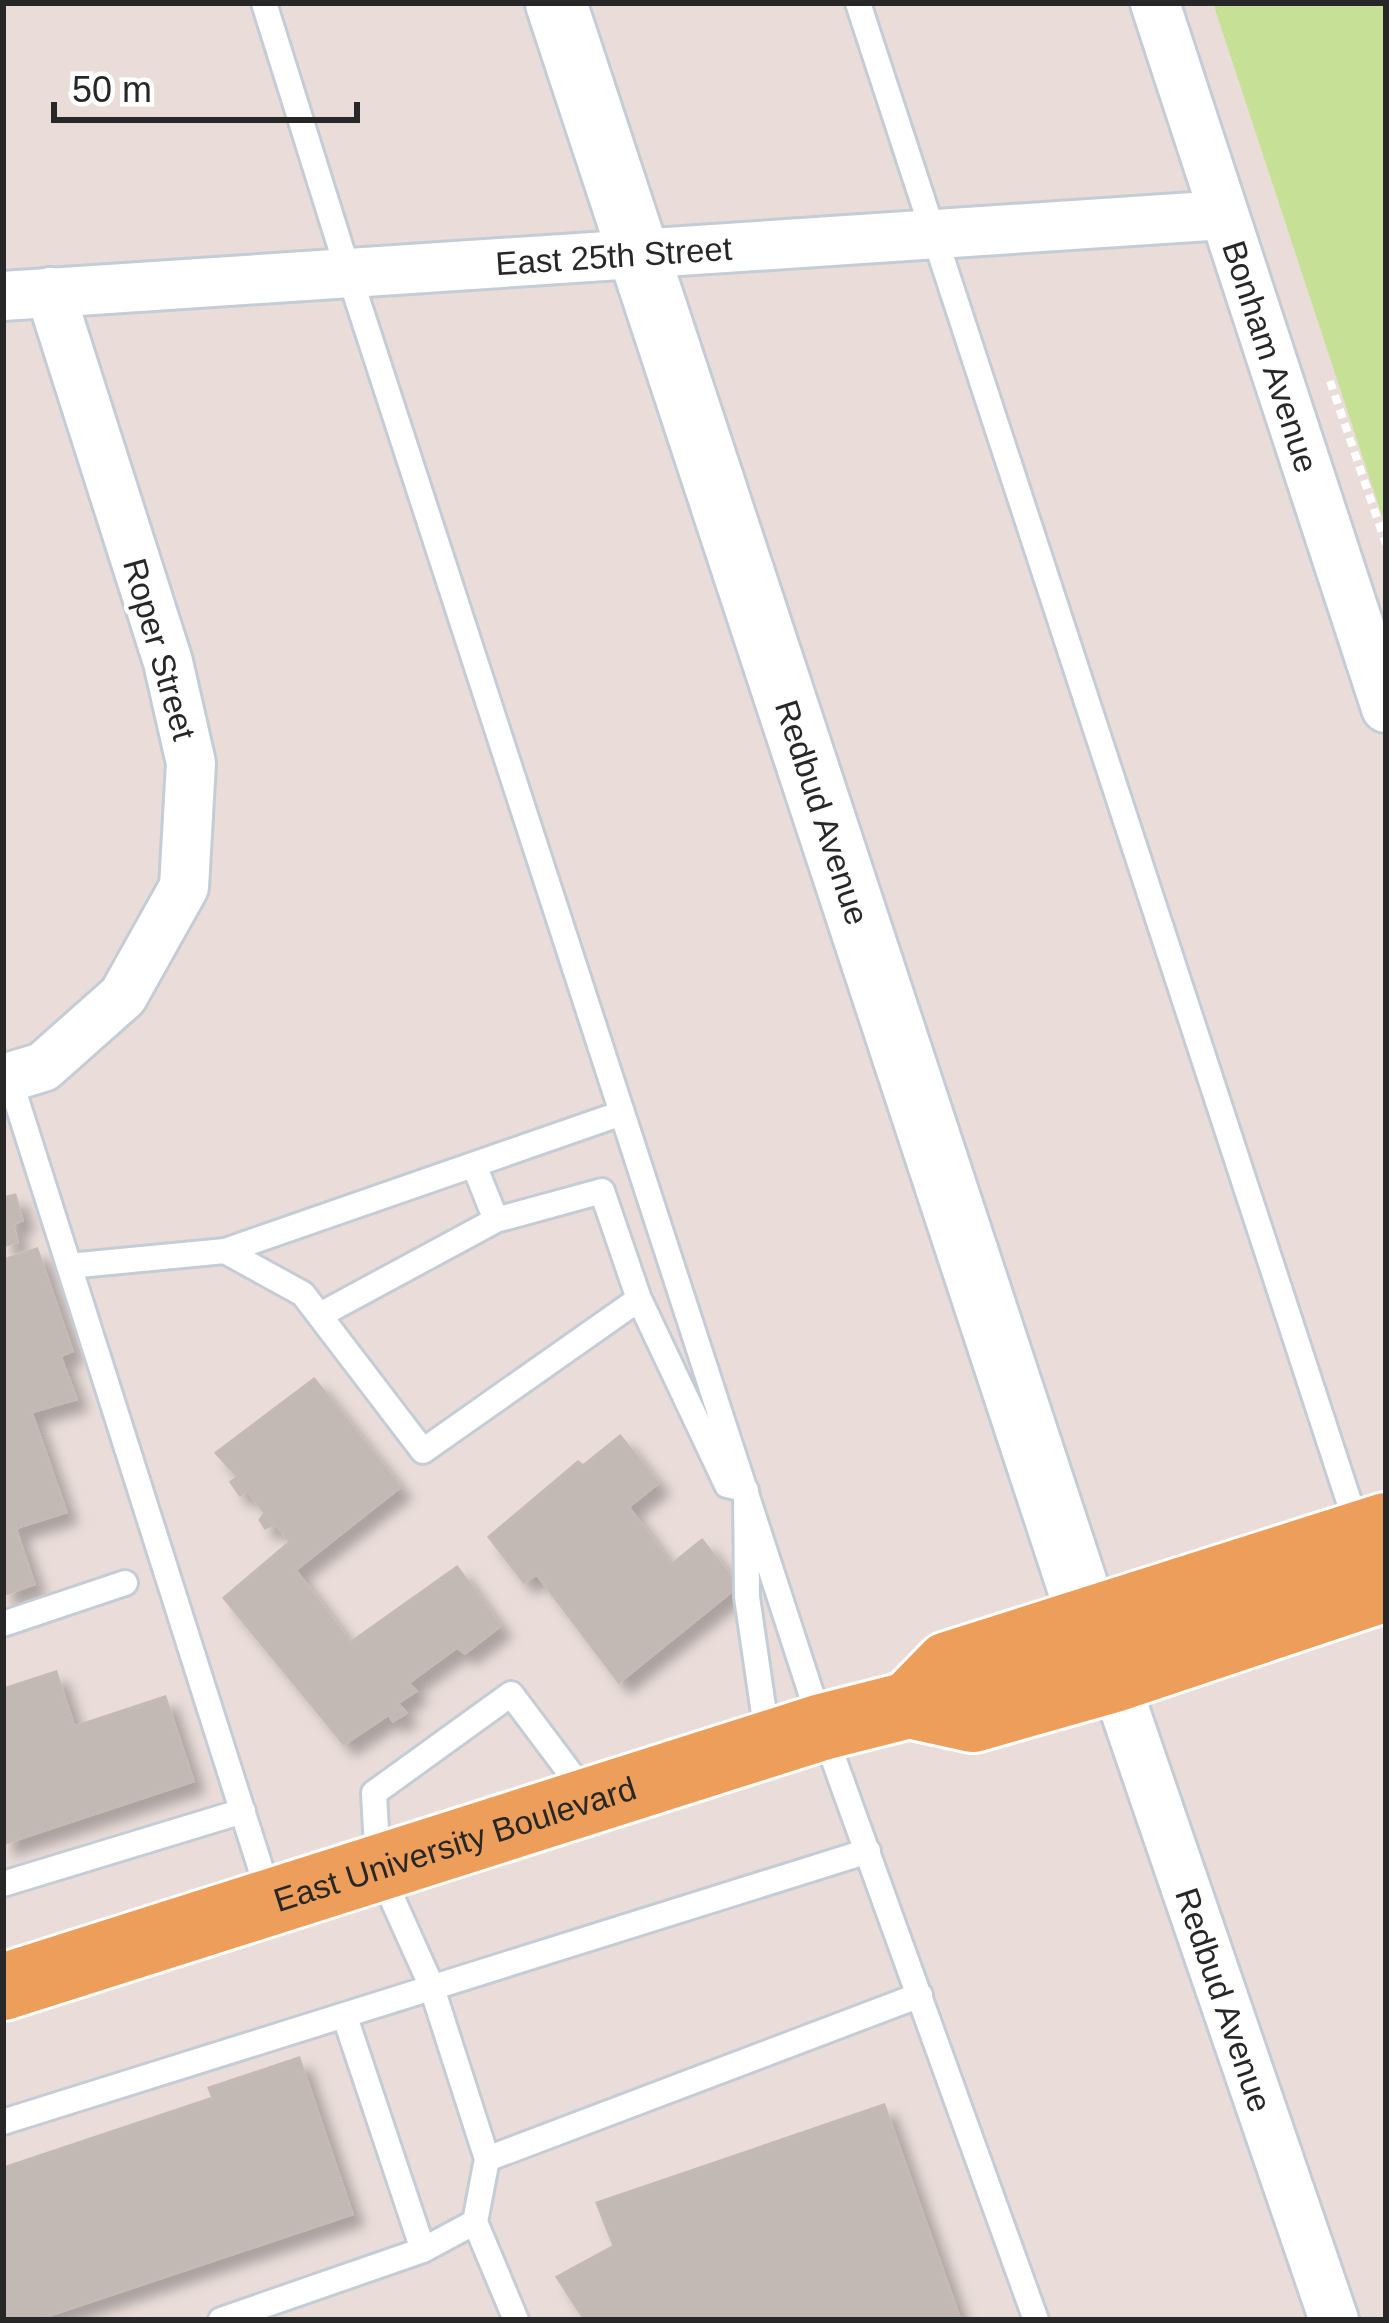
<svg xmlns="http://www.w3.org/2000/svg" width="1389" height="2323" viewBox="0 0 1389 2323" font-family="Arial,sans-serif">
  <style>
    .green { fill: #c6e095 }
    .building { fill: #c2b9b5; stroke: #c5b9b3; stroke-width: 3; filter: url(#shadow) }
    .lines { fill: none; stroke-linecap: round; stroke-linejoin: round }
    .service-casing { stroke: #c4ccd5; stroke-width: 30 }
    .minor-casing { stroke: #c4ccd5; stroke-width: 54 }
    .tertiary-casing { stroke: #c4ccd5; stroke-width: 66 }
    .primary-casing { stroke: #fff; stroke-width: 72 }
    .path { stroke: #fff; stroke-width: 8; stroke-dasharray: 9 6; stroke-linecap: butt }
    .service { stroke: #fff; stroke-width: 24 }
    .minor { stroke: #fff; stroke-width: 48 }
    .tertiary { stroke: #fff; stroke-width: 60 }
    .primary { stroke: #ed9e5b; stroke-width: 66 }
    .labels { text-anchor: middle; stroke-width: 9; stroke-linejoin: round; paint-order: stroke }
    .street-label { font-size: 33px; fill: #272727; stroke: #fff }
  </style>
  <defs>
    <filter id="shadow"><feDropShadow dx="11" dy="11" stdDeviation="6" flood-color="#0004"/></filter>
  </defs>
  <rect width="100%" height="100%" fill="#eaddd9"/>
  <path class="green" d="M1213,3H1386V528Z"/>
  <path class="building" d="M15,1195L22,1220L12,1224L17,1242L3,1246V1198Z
    M37,1249L72,1351L60,1356L76,1399L31,1412L66,1512L15,1528L34,1584L3,1595V1260Z
    M314,1379L400,1487L295,1570L350,1643L457,1567L500,1626L465,1653L457,1647L408,1683L416,1691L397,1703L406,1713L393,1721L389,1714L344,1744L224,1598L290,1542L276,1524L265,1528L260,1520L265,1513L247,1489L240,1495L231,1482L238,1477L216,1453Z
    M620,1436L658,1483L628,1507L671,1565L702,1540L738,1586L619,1682L537,1574L524,1582L489,1537L578,1462L583,1466Z
    M56,1672L74,1727L165,1697L193,1781L3,1844V1689Z
    M299,2058L352,2214L35,2320H3V2168L213,2098L209,2088Z
    M884,2105L960,2320H585L557,2277L614,2246L597,2203Z"/>
  <g class="lines">
    <g class="service-casing">
      <path id="service" d="M264,3L348,271L822,1727L1036,2320
        M858,3L1359,1532
        M9,1077L270,1898
        M225,1251L303,1294L423,1451L639,1299L602,1191L496,1220L474,1165
        M69,1266L225,1251L622,1113
        M639,1299L727,1485L746,1490L747,1597L768,1741
        M320,1315L496,1220
        M3,1624L125,1583
        M3,1884L243,1811
        M345,2017L423,2250
        M3,2122L868,1851
        M487,2159L920,1995
        M221,2320L423,2250L475,2222
        M516,2320L475,2222L487,2159L431,1985L378,1867L374,1793L511,1694L589,1798"/>
    </g>
    <g class="minor-casing">
      <g id="minor">
        <path id="s1" d="M1155,3L1386,708"/>
        <path id="s2" d="M3,296L1224,215"/>
        <path d="M3,1079L43,1067L123,996L184,887L191,763L168,662L50,292"/>
        <path id="s3" d="M1114,1679L1334,2320"/>
      </g>
    </g>
    <g class="tertiary-casing">
      <g id="tertiary">
        <path id="s4" d="M556,3L1089,1621"/>
      </g>
    </g>
    <g class="primary-casing">
      <g id="primary">
        <path d="M909,1705L948,1665L1386,1526"/>
        <path id="s5" d="M3,1987L822,1727L909,1705L973,1719L1114,1679L1386,1588"/>
      </g>
    </g>
    <path class="path" d="M1330,381L1386,544"/>
    <use href="#service" class="service"/>
    <use href="#minor" class="minor"/>
    <use href="#tertiary" class="tertiary"/>
    <use href="#primary" class="primary"/>
  </g>
  <g class="labels">
    <g class="street-label">
      <text dy="12" stroke="none"><textPath href="#s2" startOffset="612">East 25th Street</textPath></text>
      <text dy="12" stroke="none"><textPath href="#s1" startOffset="372">Bonham Avenue</textPath></text>
      <text transform="translate(160 649) rotate(74)" y="12">Roper Street</text>
      <text dy="12" stroke="none"><textPath href="#s4" startOffset="852">Redbud Avenue</textPath></text>
      <text dy="12" stroke="none"><textPath href="#s5" startOffset="474">East University Boulevard</textPath></text>
      <text dy="12" stroke="none"><textPath href="#s3" startOffset="339">Redbud Avenue</textPath></text>
    </g>
  </g>
  <rect width="1389" height="2323" fill="none" stroke="#272727" stroke-width="12"/>
  <path d="M54 102v18h303v-18" fill="none" stroke="#272727" stroke-width="6"/>
  <text x="72" y="102" font-size="36" fill="#272727" stroke="#ffffff" stroke-width="9" paint-order="stroke">50 m</text>
</svg>
